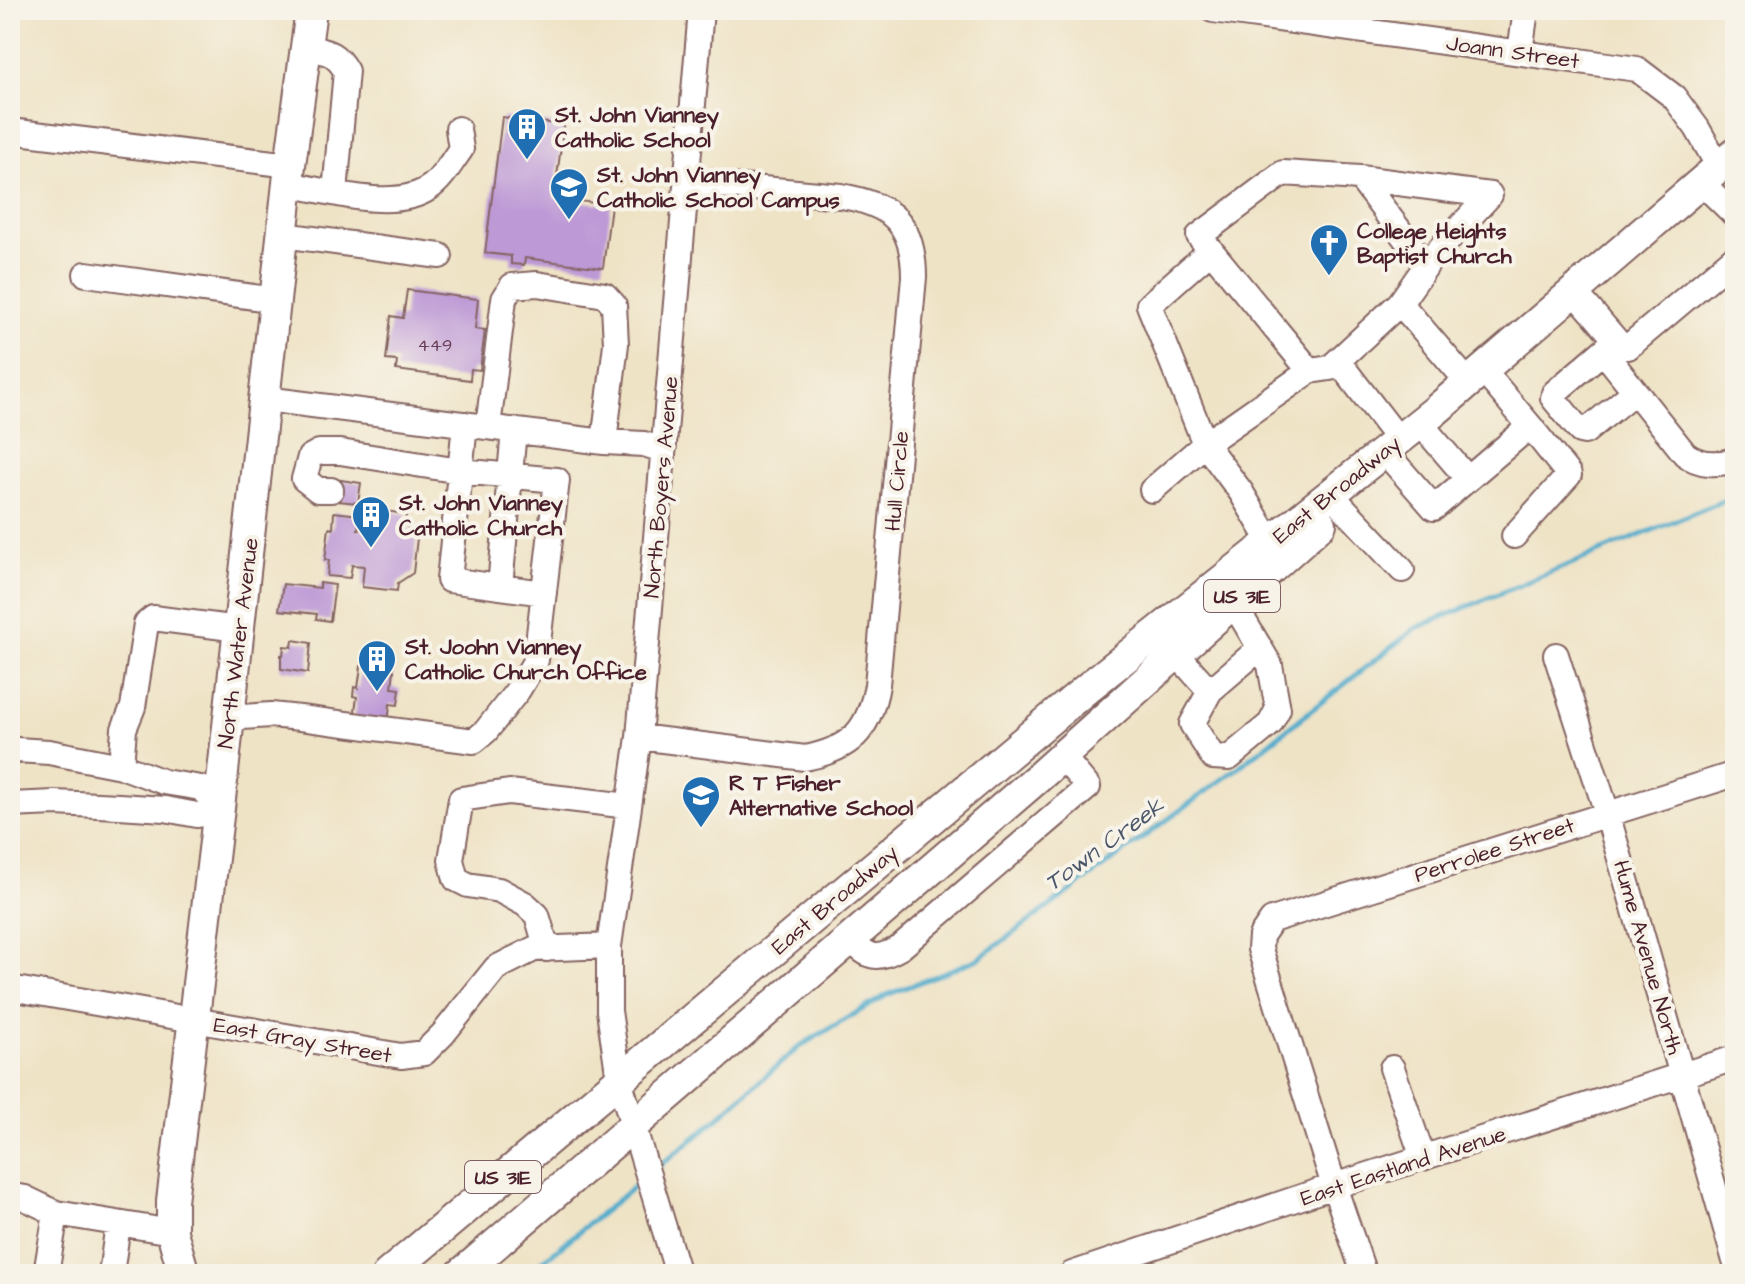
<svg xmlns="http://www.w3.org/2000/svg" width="1745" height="1284" viewBox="0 0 1745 1284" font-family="'Architects Daughter',sans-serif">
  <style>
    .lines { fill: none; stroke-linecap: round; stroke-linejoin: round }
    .stream { stroke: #4eabcc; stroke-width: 5 }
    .building { fill: #bd99d6 }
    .minor-casing { stroke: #846461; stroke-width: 28 }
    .major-casing { stroke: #846461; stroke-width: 34 }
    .minor { stroke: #fff; stroke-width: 24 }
    .major { stroke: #fff; stroke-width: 30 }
    .labels { text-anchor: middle; stroke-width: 8; stroke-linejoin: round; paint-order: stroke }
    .number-label { font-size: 18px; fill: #673e56 }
    .shield { fill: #f7f3e8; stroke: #7e5f64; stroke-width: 2 }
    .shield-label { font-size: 20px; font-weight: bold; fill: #4a1f2b }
    .street-label { font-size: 22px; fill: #4a1f2b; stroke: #f7f3e8 }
    .poi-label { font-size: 22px; font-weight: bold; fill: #4a1f2b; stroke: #f7f3e8; text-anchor: start }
    .water-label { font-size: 24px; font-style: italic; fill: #4c576b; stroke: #f7f3e8 }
  </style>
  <rect width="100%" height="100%" fill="#f7f3e8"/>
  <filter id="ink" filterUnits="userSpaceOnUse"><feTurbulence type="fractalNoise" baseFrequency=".0125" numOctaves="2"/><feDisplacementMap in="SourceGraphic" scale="16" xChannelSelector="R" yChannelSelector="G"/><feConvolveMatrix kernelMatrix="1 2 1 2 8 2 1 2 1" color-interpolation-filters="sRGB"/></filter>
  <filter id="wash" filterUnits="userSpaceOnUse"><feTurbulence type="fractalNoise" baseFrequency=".006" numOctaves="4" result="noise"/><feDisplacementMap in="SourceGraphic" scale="32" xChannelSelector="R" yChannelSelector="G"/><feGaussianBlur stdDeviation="1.8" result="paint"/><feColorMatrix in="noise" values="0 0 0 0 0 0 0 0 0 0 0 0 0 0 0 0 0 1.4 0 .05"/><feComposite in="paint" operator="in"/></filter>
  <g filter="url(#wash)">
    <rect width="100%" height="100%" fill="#efe3c6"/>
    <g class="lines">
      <path class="stream" d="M655,1169L703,1131L800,1046L887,995L978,959L1235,770L1416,628L1735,496
        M527,1274L641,1181"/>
    </g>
    <g id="blocks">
      <path class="building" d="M502,117L564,125L554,198L611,205L603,268L525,258L524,265L511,264V256L485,253Z
        M407,290L478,299L475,329L485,330L480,370L471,369L470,380L396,370L397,361L386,360L391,316L403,318Z
        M341,480L361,483L358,503L338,501Z
        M371,509L406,514L405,524L417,538L413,573L398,583L397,591L362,587L364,566L352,565L350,578L327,576L329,560H325L329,528L333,529L334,512L360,515L358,529L368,530Z
        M320,583L335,585L330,621L316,619L317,614L279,610L283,584L320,588Z
        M293,640L311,643L308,673L281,669V655H283L284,646L292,647Z
        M361,666L394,670L392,688L400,689L398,705L390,704L388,723L354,718L357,697L353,696L354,687L358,688Z"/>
    </g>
  </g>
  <g filter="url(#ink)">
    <use href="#blocks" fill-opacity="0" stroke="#846461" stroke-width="2"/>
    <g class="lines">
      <g class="minor-casing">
        <path id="minor" d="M1213,10L1637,69L1674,97L1697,128L1719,167
          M306,47C327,52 335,52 346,71L335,192
          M1520,52L1526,10
          M10,131L290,165
          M1360,178L1490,195L1425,265
          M1701,182L1735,215
          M288,184C327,191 395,212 429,188C442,180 452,161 461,149L458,129
          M283,235L440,256
          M1211,250L1149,305L1205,444L1310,371L1330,368L1400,303L1467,381
          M86,274L276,300
          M1574,291L1622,347H1628L1735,257
          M1616,340L1554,393L1553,398L1580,431L1585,432L1635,391
          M1603,351L1685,454C1699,465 1718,465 1735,460
          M1338,361L1398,439
          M1310,371L1199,236L1283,173L1360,178L1426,266L1400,303
          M265,399L604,442L644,444L663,450
          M465,424L449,580L544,593
          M488,427L504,299L512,286L537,284L605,295L614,305L616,344L604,442
          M1426,430L1468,479
          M1392,460L1434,508L1530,426L1482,369
          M1152,490L1205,444L1241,492L1270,541
          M1341,505L1402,570
          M1514,536L1569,475L1530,426
          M500,587L514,430
          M1165,641L1210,691L1192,724L1213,757L1229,758L1270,724L1278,709L1270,665L1234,604
          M1556,655L1607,813L1735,1261
          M1210,691L1260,648
          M228,718L271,715L300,718L474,741L486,731L518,690L536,660L557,480L460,471L340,452H319L310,457L304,479L318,490H331
          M639,737L805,758C851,749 869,731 877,685L914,277C914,223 891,204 841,196L686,182
          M10,754L16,750L49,752L121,766L164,782L201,788L219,808L197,815L165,809L119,806L55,803L10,805
          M121,766L124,729L133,707L146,624L153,618L239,629
          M850,939C870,959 876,961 901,947L1088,787L1062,756
          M547,949L537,915L525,904L499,890L468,885L456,879L451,860L461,799L509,792L629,806
          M10,988L401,1056L424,1053L443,1034L496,968L534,949L609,946
          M1392,1068L1423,1158
          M10,1196L25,1198L56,1213L172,1232
          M46,1274L56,1213
          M111,1274L118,1224
          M678,1274L619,1079L609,1011V946L639,737L701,10
          M1072,1274L1334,1186L1735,1058
          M1364,1274L1334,1186L1260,949L1261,936L1272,920L1735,774"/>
      </g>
      <g class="major-casing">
        <path id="major" d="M184,1274L172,1232V1201L219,808L290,165L311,10
          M388,1274L1091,685L1435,411L1735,153
          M461,1274L1041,775L1321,524"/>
      </g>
      <use href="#minor" class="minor"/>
      <use href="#major" class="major"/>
    </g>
  </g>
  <defs>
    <g id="building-pin" transform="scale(2)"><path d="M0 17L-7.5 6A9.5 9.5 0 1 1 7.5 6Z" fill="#1f6fb2" stroke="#f7f3e8"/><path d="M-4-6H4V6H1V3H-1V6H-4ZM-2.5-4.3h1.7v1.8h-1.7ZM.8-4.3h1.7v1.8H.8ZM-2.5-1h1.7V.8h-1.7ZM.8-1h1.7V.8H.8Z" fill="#fff"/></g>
    <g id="school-pin" transform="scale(2)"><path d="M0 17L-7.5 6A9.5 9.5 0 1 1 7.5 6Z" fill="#1f6fb2" stroke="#f7f3e8"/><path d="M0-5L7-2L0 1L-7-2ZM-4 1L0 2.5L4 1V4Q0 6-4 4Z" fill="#fff"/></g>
    <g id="church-pin" transform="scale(2)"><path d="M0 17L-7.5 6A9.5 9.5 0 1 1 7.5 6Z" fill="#1f6fb2" stroke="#f7f3e8"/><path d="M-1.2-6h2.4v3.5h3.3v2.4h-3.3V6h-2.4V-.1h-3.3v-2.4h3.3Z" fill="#fff"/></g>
  </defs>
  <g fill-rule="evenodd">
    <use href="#building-pin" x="527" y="127"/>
    <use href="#school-pin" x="569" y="187"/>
    <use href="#church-pin" x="1329" y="243"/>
    <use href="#building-pin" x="371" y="515"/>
    <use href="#building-pin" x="377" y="659"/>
    <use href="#school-pin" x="701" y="795"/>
  </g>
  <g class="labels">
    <g class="number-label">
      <text x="435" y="351">449</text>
    </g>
    <g class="shield">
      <rect x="1204" y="580" width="76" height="32" rx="6"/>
      <rect x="465" y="1161" width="76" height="32" rx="6"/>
    </g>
    <g class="shield-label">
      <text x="1242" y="603">US 31E</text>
      <text x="503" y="1184">US 31E</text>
    </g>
    <g class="street-label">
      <text transform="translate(1513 51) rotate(8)" y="8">Joann Street</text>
      <text transform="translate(896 481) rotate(-85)" y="8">Hull Circle</text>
      <text transform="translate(660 487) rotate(-85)" y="8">North Boyers Avenue</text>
      <text transform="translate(1336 489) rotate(-39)" y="8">East Broadway</text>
      <text transform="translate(237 643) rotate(-83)" y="8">North Water Avenue</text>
      <text transform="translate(1494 849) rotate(-18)" y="8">Perrolee Street</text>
      <text transform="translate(834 899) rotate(-40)" y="8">East Broadway</text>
      <text transform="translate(1649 957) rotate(74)" y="8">Hume Avenue North</text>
      <text transform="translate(303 1039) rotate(10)" y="8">East Gray Street</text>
      <text transform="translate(1403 1165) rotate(-18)" y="8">East Eastland Avenue</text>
    </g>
    <g class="poi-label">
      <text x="555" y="122">St. John Vianney<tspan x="555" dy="25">Catholic School</tspan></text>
      <text x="597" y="182">St. John Vianney<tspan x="597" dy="25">Catholic School Campus</tspan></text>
      <text x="1357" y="238">College Heights<tspan x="1357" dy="25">Baptist Church</tspan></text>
      <text x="399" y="510">St. John Vianney<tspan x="399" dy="25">Catholic Church</tspan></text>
      <text x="405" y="654">St. Joohn Vianney<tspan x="405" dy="25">Catholic Church Office</tspan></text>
      <text x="729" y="790">R T Fisher<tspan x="729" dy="25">Alternative School</tspan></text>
    </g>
    <g class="water-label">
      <text transform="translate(1104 844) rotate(-36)" y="8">Town Creek</text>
    </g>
  </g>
  <rect width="1745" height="1284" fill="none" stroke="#f7f3e8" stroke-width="40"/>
</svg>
